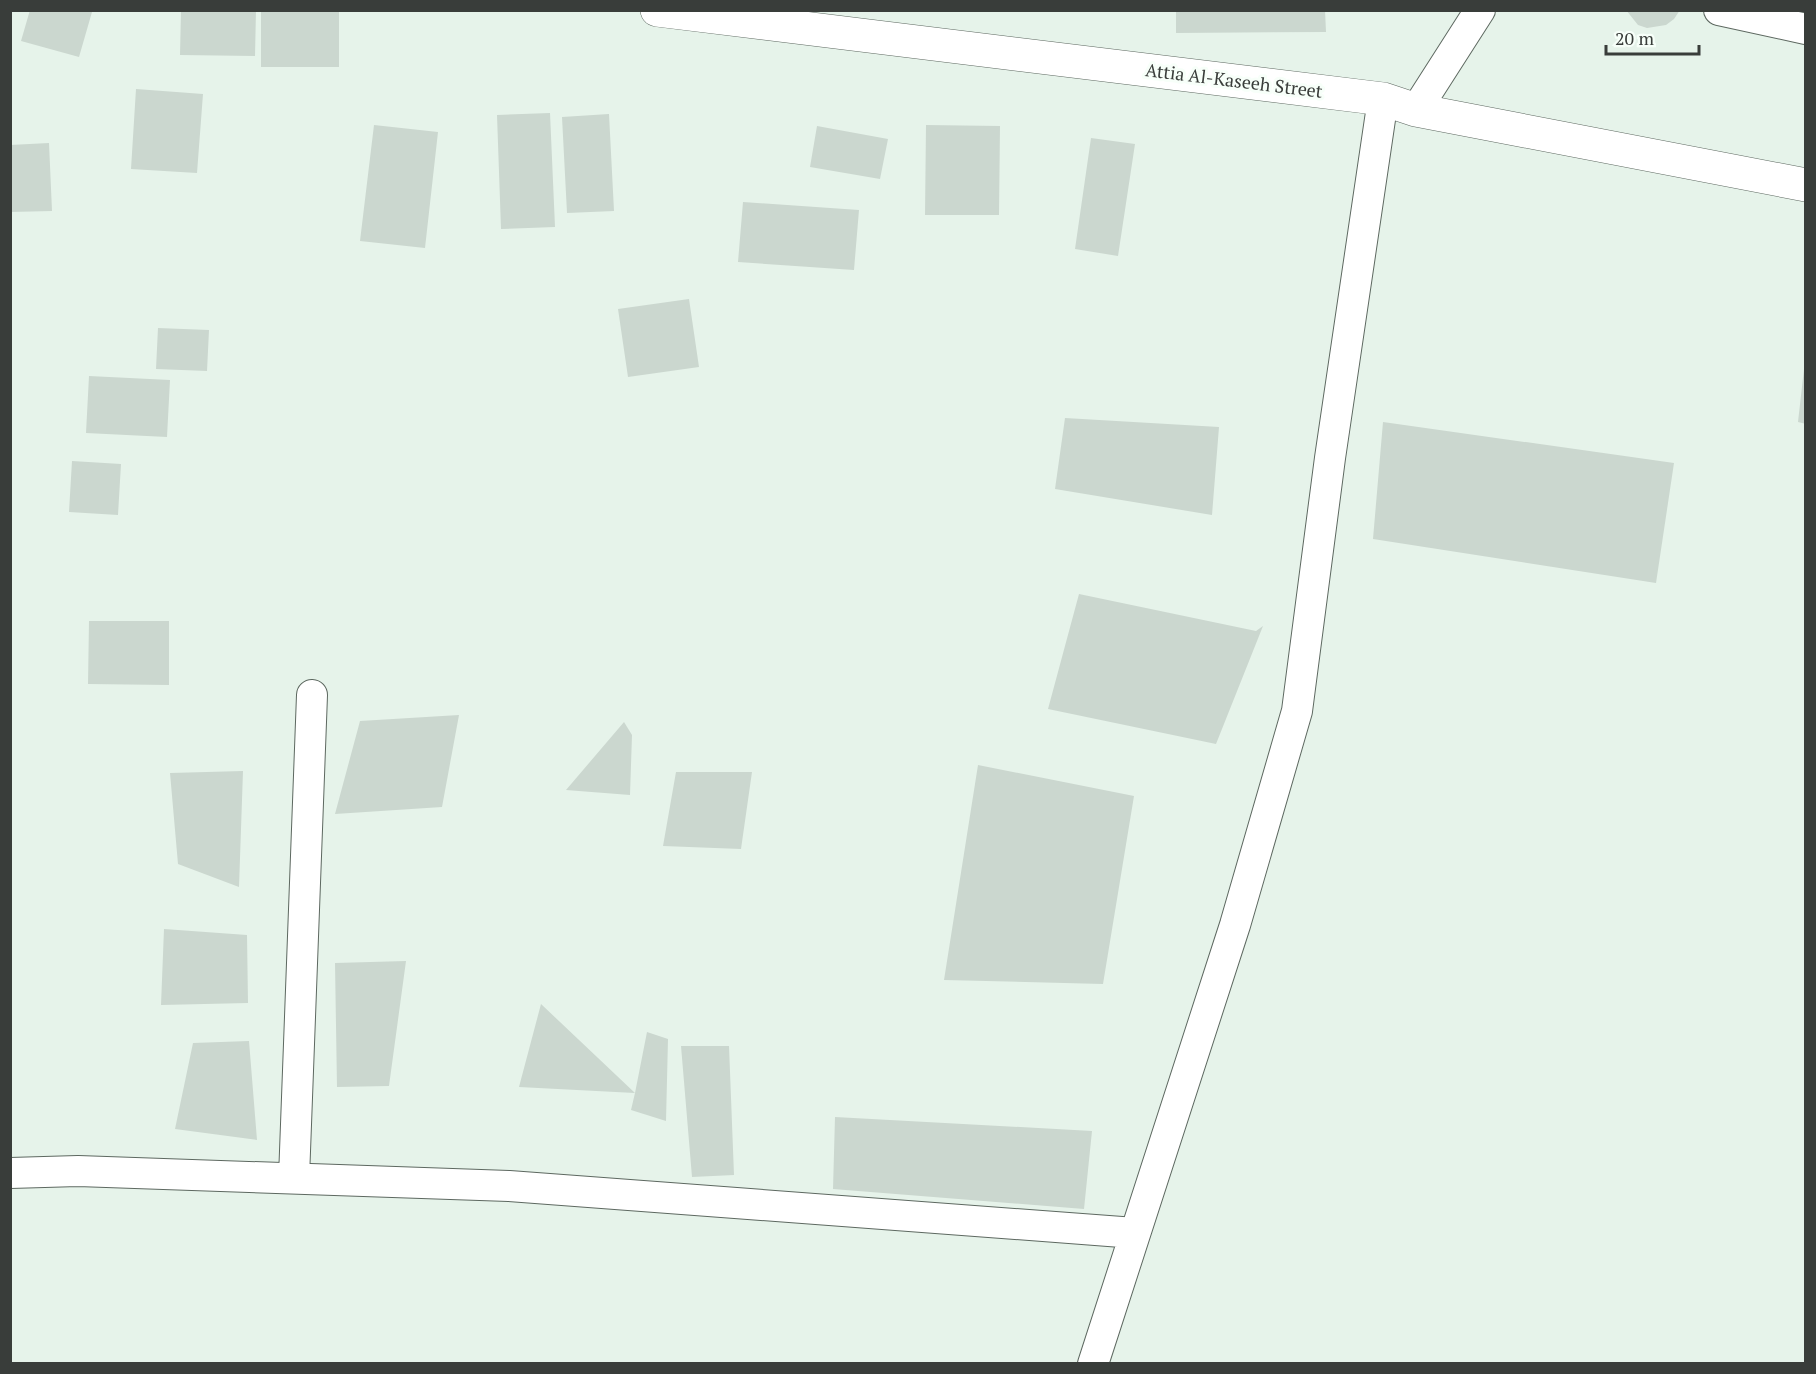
<svg xmlns="http://www.w3.org/2000/svg" width="1816" height="1374" viewBox="0 0 1816 1374" font-family="'PT Serif',serif">
  <style>
    .building { fill: #cbd7cf }
    .lines { fill: none; stroke-linecap: round; stroke-linejoin: round }
    .minor-casing { stroke: #5d6860; stroke-width: 32 }
    .tertiary-casing { stroke: #5d6860; stroke-width: 34 }
    .minor { stroke: #fff; stroke-width: 30 }
    .tertiary { stroke: #fff; stroke-width: 33 }
    .labels { text-anchor: middle; stroke-width: 6; stroke-linejoin: round; paint-order: stroke }
    .street-label { font-size: 18px; fill: #393d3a; stroke: #f7fff9 }
  </style>
  <rect width="100%" height="100%" fill="#e6f3ea"/>
  <path class="building" d="M30,10L92,12L79,57L21,41Z
    M181,10H256L255,56L180,55Z
    M261,10H339V67H261Z
    M1176,10H1325L1326,32L1176,33Z
    M1626,10H1680L1674,19L1666,25L1647,28L1638,25Z
    M136,89L203,94L197,173L131,169Z
    M550,113L555,227L501,229L497,115Z
    M609,114L614,211L567,213L562,117Z
    M374,125L438,132L425,248L360,241Z
    M926,125L1000,126L999,215H925Z
    M817,126L888,139L880,179L810,167Z
    M1091,138L1135,144L1118,256L1075,249Z
    M49,143L52,211L10,212V145Z
    M743,202L859,210L854,270L738,262Z
    M689,299L699,367L628,377L618,309Z
    M158,328L209,330L207,371L156,369Z
    M1804,369H1806V424L1798,422Z
    M89,376L170,380L167,437L86,433Z
    M1065,418L1219,427L1212,515L1055,489Z
    M1383,422L1674,463L1656,583L1373,539Z
    M72,461L121,464L118,515L69,512Z
    M1079,594L1256,631L1263,626L1216,744L1048,709Z
    M89,621H169V685L88,684Z
    M459,715L442,807L335,814L360,721Z
    M624,722L632,735L630,795L566,790Z
    M978,765L1134,796L1103,984L944,980Z
    M243,771L239,887L178,864L170,773Z
    M676,772H752L741,849L663,846Z
    M164,929L247,935L248,1003L161,1005Z
    M406,961L389,1086L337,1087L335,963Z
    M541,1004L635,1093L647,1032L668,1039L666,1121L631,1110L635,1093L519,1087Z
    M249,1041L257,1140L175,1129L193,1043Z
    M681,1046H729L734,1175L692,1177Z
    M835,1117L1092,1131L1084,1209L833,1189Z"/>
  <g class="lines">
    <g class="minor-casing">
      <path id="minor" d="M1719,10L1806,29
        M1416,110L1480,10
        M10,1173L78,1171L509,1186L1135,1233
        M294,1178L312,695
        M1093,1364L1235,925L1297,711L1330,458L1383,99"/>
    </g>
    <g class="tertiary-casing">
      <path id="tertiary" d="M657,10L1383,99L1416,110L1806,185"/>
    </g>
    <use href="#minor" class="minor"/>
    <use href="#tertiary" class="tertiary"/>
  </g>
  <g class="labels">
    <g class="street-label">
      <text transform="translate(1234 81) rotate(7)" y="6">Attia Al-Kaseeh Street</text>
    </g>
  </g>
  <rect width="1816" height="1374" fill="none" stroke="#393d3a" stroke-width="24"/>
  <path d="M1606 45v9h93v-9" fill="none" stroke="#393d3a" stroke-width="3"/>
  <text x="1615" y="45" font-size="18" fill="#393d3a" stroke="#f7fff9" stroke-width="4.5" paint-order="stroke">20 m</text>
</svg>
